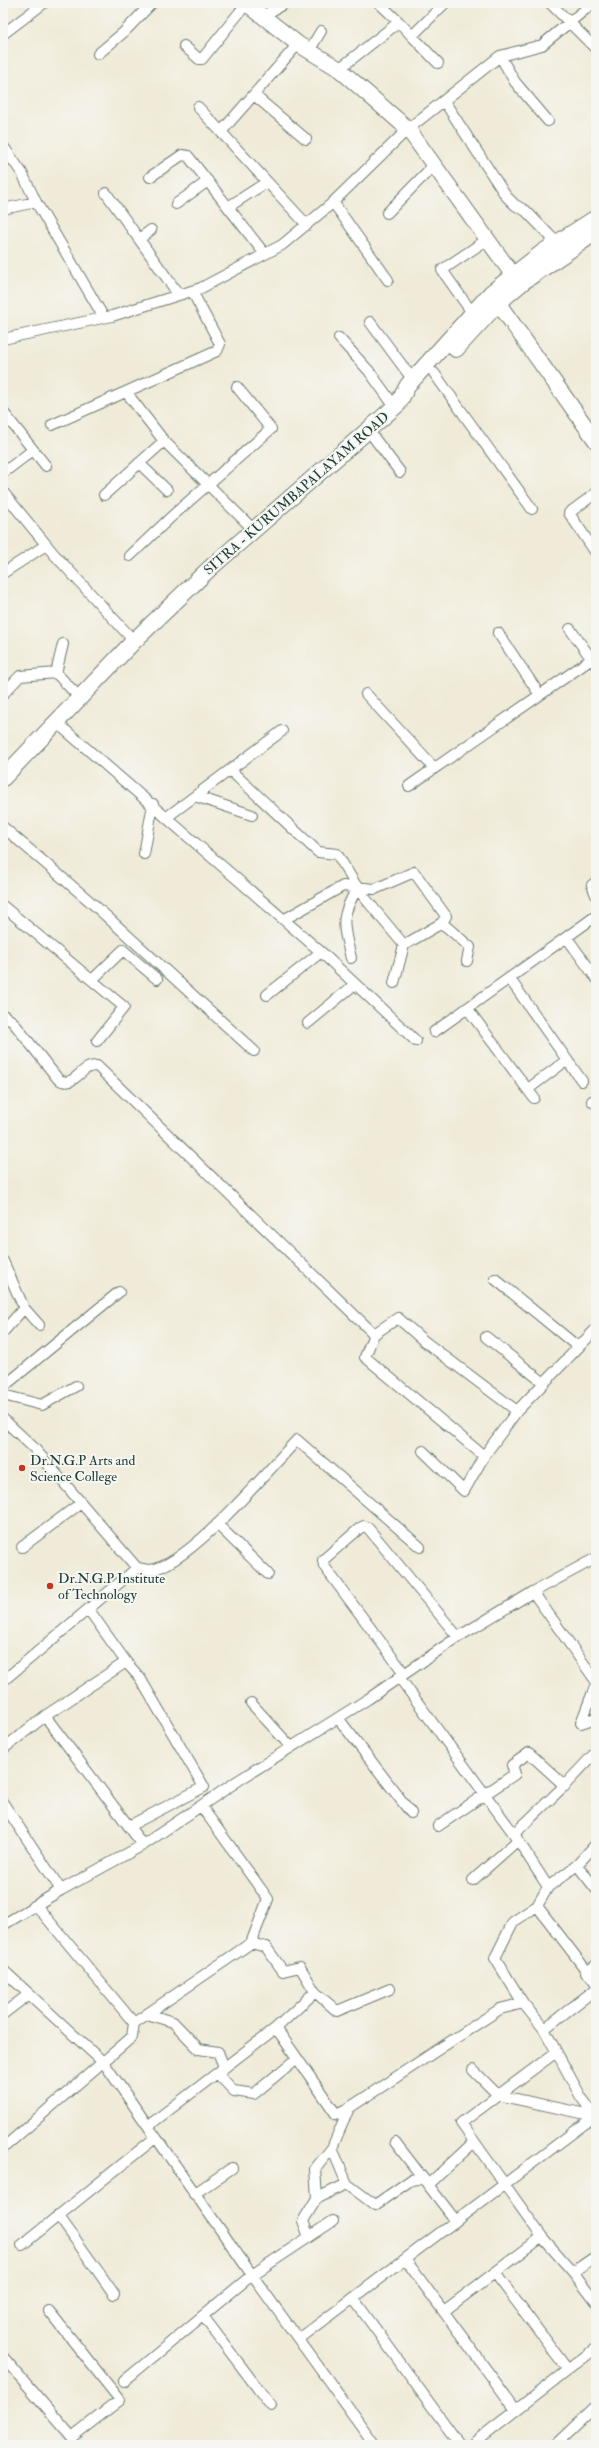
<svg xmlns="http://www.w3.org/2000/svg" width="599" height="2448" viewBox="0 0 599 2448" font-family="'IM FELL Double Pica',serif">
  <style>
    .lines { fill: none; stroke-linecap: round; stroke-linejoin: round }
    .street-casing { stroke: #687a6d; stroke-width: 12 }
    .secondary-casing { stroke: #687a6d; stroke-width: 17 }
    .primary-casing { stroke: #687a6d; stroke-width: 18 }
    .street { stroke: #fff; stroke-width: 10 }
    .secondary { stroke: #fff; stroke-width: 15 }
    .primary { stroke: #fff; stroke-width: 16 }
    .poi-dot { fill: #c8321e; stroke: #f6f6f2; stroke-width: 1.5 }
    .labels { text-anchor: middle; stroke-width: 4; stroke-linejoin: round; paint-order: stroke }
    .street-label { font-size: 14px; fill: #1f3d34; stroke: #f6f6f2 }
    .poi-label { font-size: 14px; fill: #1f3d34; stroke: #f6f6f2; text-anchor: start }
  </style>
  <rect width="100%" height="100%" fill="#f6f6f2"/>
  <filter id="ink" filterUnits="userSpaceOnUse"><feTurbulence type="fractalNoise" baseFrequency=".025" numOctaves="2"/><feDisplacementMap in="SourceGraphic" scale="8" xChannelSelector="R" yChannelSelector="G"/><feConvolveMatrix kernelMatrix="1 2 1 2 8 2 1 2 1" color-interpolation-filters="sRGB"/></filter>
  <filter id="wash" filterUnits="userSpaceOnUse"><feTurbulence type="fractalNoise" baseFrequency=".012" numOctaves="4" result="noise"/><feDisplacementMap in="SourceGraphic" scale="16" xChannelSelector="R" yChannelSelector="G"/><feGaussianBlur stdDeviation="0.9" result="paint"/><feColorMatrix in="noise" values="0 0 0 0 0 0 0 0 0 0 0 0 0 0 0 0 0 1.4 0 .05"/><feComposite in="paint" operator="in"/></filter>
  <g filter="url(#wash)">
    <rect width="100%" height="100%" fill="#f0ebd8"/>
  </g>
  <g filter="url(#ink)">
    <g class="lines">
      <g class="street-casing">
        <path id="street" d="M379,3L399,22
          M550,3L596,49
          M263,16L285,3
          M3,34L44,3
          M412,36L438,63
          M184,46L199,59H202L247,3
          M309,51L321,31
          M98,54L124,32L152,3
          M500,56L515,82L548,121
          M339,69L399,22L412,36L445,3
          M254,95L306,139
          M444,101L506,196L515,205L526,211L557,243
          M198,107L307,225
          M221,132L298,44
          M3,146L22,173L36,202
          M150,177L182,155L188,156L264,253
          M106,193L179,295
          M333,202L388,280
          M176,204L208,181
          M228,207L267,182
          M3,209L36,202L103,316
          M387,213L434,165
          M139,239L151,230
          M473,314L442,270L488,239
          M370,322L413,380
          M339,338L369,371L395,407
          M3,339L112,316L201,288L282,245L330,205L408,129L500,56L542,45L593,3
          M434,373L532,509
          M126,392L164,441L254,530
          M3,412L46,466
          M52,425L217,351L220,344L192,291
          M368,430L400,472
          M139,463L167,490
          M3,473L33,450
          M3,492L53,553L134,641
          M596,493L569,513L596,553
          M104,495L164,441
          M130,556L171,517L271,429L237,387
          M3,573L46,545
          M570,629L596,665
          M498,633L540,695
          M56,673L79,697
          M3,694L20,676L56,673L63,644
          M366,694L434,768
          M56,722L321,952L416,1041
          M230,770L318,852L337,854L360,892L404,945
          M409,786L596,656
          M195,796L252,815
          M167,817L282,731
          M3,827L93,904L254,1051
          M144,854L153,804
          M596,882L592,885L596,895
          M3,906L124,1007L97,1041
          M285,919L343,886L375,889L414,872L446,916L442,923L470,947L467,961
          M567,938L596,978
          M351,958C343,925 339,918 358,887
          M509,978L582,1081
          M92,980L123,950L157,979
          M394,983L404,945L442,923
          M267,995L321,952
          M467,1008L534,1098
          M3,1015L13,1022L58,1079C75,1090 80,1064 97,1066L374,1334L365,1357L484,1456
          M308,1023L355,984
          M434,1032L596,916
          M528,1089L567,1060
          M592,1101L596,1104
          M3,1261L24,1308L39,1325
          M495,1279L578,1347
          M3,1332L24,1308
          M374,1334L398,1318L424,1341L517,1411
          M486,1337L544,1383
          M3,1387L119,1292
          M3,1395L42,1405L76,1386
          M3,1419L34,1448L137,1568C141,1568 146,1570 149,1570C187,1568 269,1469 297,1440L420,1547
          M423,1451L464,1491L484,1456L517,1411L596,1329
          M217,1524L268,1574
          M22,1547L81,1503
          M533,1592L596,1681
          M89,1610L126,1662L140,1678L204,1787L129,1826
          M404,1673L324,1566L323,1560L360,1528L364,1526L368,1528L458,1637
          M399,1677L514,1834L548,1887
          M3,1681L137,1568
          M596,1684L581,1723L596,1718
          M251,1703L291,1747
          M45,1716L143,1845
          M338,1718L411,1813
          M3,1749L45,1716L126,1662
          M3,1803L61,1890
          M201,1806L268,1899L251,1943L266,1947L283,1971L300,1967L315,1992L337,2011L390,1989
          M438,1826L515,1774L512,1765L529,1753L565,1786
          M514,1834L563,1787L596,1752
          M596,1844L577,1865L548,1887L537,1906L596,1983
          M577,1865L596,1889
          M473,1880L518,1840
          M36,1905L134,2023
          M537,1906L513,1922L495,1958L523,2003L544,2029L581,2097L595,2116
          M3,1925L61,1890L143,1845L239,1780L368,1699L458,1637L533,1592L596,1558
          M3,1970L104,2063L252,2275L375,2445
          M586,1973L596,1965
          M3,2014L29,1994
          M147,2014L173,2022L199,2049L218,2052L224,2067
          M276,2028L336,2114L351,2107
          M544,2029L596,1989
          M555,2053L461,2123L542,2237L573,2272L596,2302
          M473,2070L498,2095L595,2116
          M217,2073L234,2091L254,2094L297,2058
          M148,2126L276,2028L315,1992
          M395,2142L456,2221
          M3,2148L132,2037L134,2023L251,1943
          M332,2148L347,2184L375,2205L411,2180L423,2178
          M428,2185L474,2142
          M194,2194L232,2168
          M317,2198L347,2184
          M58,2215L114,2294
          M309,2237L303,2221L317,2198L315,2169L332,2148L349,2108L500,2009L523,2003
          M22,2245L155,2138
          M405,2259L516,2410
          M573,2272L596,2256
          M495,2273L568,2370
          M353,2298L460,2445
          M444,2311L542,2237
          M203,2316L271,2406
          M299,2339L595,2116
          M3,2357L72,2437L120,2400L49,2311
          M124,2381L252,2275L333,2221
          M471,2445L596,2348
          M555,2445L596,2406"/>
      </g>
      <g class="secondary-casing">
        <path id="secondary" d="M246,3L298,44L339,69L408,129L513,275
          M491,293L596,441"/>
      </g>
      <g class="primary-casing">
        <path id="primary" d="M456,349L498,303L524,281L596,232
          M3,778L134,641L209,569L398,404L408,385L491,293L543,252L596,218"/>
      </g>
      <use href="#street" class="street"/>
      <use href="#secondary" class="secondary"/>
      <use href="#primary" class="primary"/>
    </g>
  </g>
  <g class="poi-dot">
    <circle cx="22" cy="1468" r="4"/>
    <circle cx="50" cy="1586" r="4"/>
  </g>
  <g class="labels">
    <g class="street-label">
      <text transform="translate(296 493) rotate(-41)" y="5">SITRA - KURUMBAPALAYAM ROAD</text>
    </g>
    <g class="poi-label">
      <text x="30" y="1465">Dr.N.G.P Arts and<tspan x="30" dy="16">Science College</tspan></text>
      <text x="58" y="1583">Dr.N.G.P Institute<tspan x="58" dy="16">of Technology</tspan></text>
    </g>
  </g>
  <rect width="599" height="2448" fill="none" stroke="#f6f6f2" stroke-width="16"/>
</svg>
